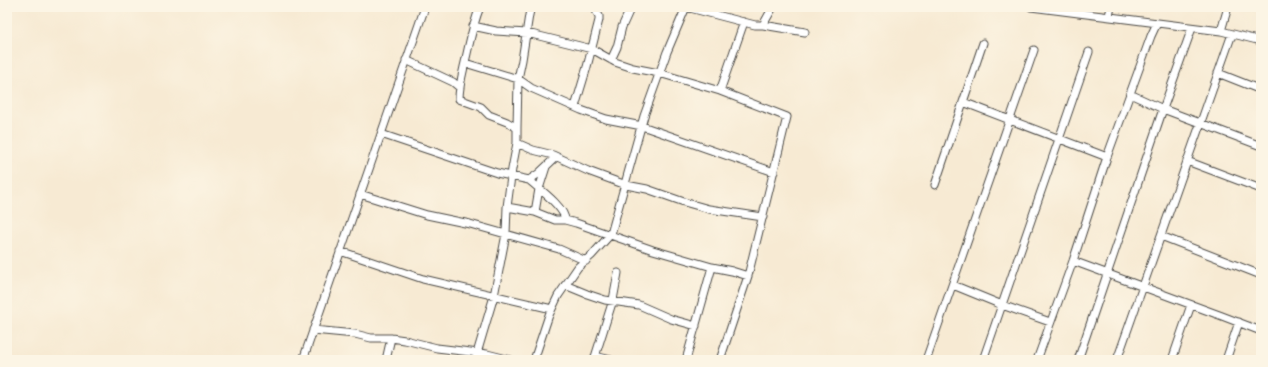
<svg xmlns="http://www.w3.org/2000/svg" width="1268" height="367" viewBox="0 0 1268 367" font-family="'Patrick Hand',sans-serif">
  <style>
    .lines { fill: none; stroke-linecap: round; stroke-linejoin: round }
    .minor-casing { stroke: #4a4844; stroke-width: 9 }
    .minor { stroke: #fff; stroke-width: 7 }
  </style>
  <rect width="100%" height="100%" fill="#fcf5e5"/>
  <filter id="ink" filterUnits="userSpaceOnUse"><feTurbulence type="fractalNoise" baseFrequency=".025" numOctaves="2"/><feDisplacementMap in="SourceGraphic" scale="8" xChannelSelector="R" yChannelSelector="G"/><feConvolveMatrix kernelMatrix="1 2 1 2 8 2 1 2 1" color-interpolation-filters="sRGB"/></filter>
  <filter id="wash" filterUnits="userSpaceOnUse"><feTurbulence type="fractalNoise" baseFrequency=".012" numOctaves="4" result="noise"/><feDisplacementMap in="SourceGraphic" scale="16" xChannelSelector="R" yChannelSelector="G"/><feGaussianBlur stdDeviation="0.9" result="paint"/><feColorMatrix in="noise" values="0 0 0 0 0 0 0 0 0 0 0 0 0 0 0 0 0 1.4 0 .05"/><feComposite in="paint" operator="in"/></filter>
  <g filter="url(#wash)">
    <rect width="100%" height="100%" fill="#f7ead3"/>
  </g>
  <g filter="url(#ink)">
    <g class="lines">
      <g class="minor-casing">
        <path id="minor" d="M480,7C473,24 470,41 466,58C463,72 459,85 459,99L481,107L489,115L507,122L517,128V143L533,150L553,155L588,171L626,185L647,189L684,202L709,209L763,217
          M531,7L529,15L522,60L518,79L531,88L581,110L606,119L642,126L774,172
          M686,7L755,25H763L773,7
          M1031,7L1221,31L1261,41
          M1109,16L1111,7
          M763,25L805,32
          M473,26L496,31L527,33L592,49L615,62L633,68L659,73L720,91L787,117L748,276L720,360
          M1221,31L1228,7
          M406,60L453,82L459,87
          M611,60L617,47L622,27L631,7
          M465,63L518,79L517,128
          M1218,73L1261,90
          M720,91L744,22
          M1130,94L1163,109L1261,146
          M963,102L1107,157
          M575,107L587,67L599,20V16L594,7
          M381,134L497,173L529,180L538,174L556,157
          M1187,161L1261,189
          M529,180C538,188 565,207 565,220
          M935,185L983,43
          M360,194L427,215L470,224L559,249L586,261
          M507,207L535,212L555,220H565L576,223L653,250L712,267L732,271L748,276
          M535,212L539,189L546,167
          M1161,236L1261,275
          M340,251L423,279L552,309
          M1073,261L1222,316L1261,331
          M565,285L587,294L605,300L639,305L671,319L696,326
          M953,285L1002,305L1050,322
          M313,330L355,334L371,338H391L405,340L437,348L487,354L511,360
          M595,356L611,360
          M303,360L425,7
          M386,360L391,338
          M475,360L494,296L506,234L507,207L512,169L517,143
          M534,360L549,315L558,296L578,267L592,255L611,234L644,116L667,52L686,7
          M594,360L613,300L618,273
          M686,360L712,267
          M926,360L1034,50
          M983,360L1089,52
          M1037,360L1073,261L1107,157L1151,36L1157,23
          M1078,360L1163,109L1192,28
          M1117,360L1232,34
          M1172,360L1191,305
          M1226,360L1239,322"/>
      </g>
      <use href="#minor" class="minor"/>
    </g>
  </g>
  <rect width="1268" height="367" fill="none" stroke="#fcf5e5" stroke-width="24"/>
</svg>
